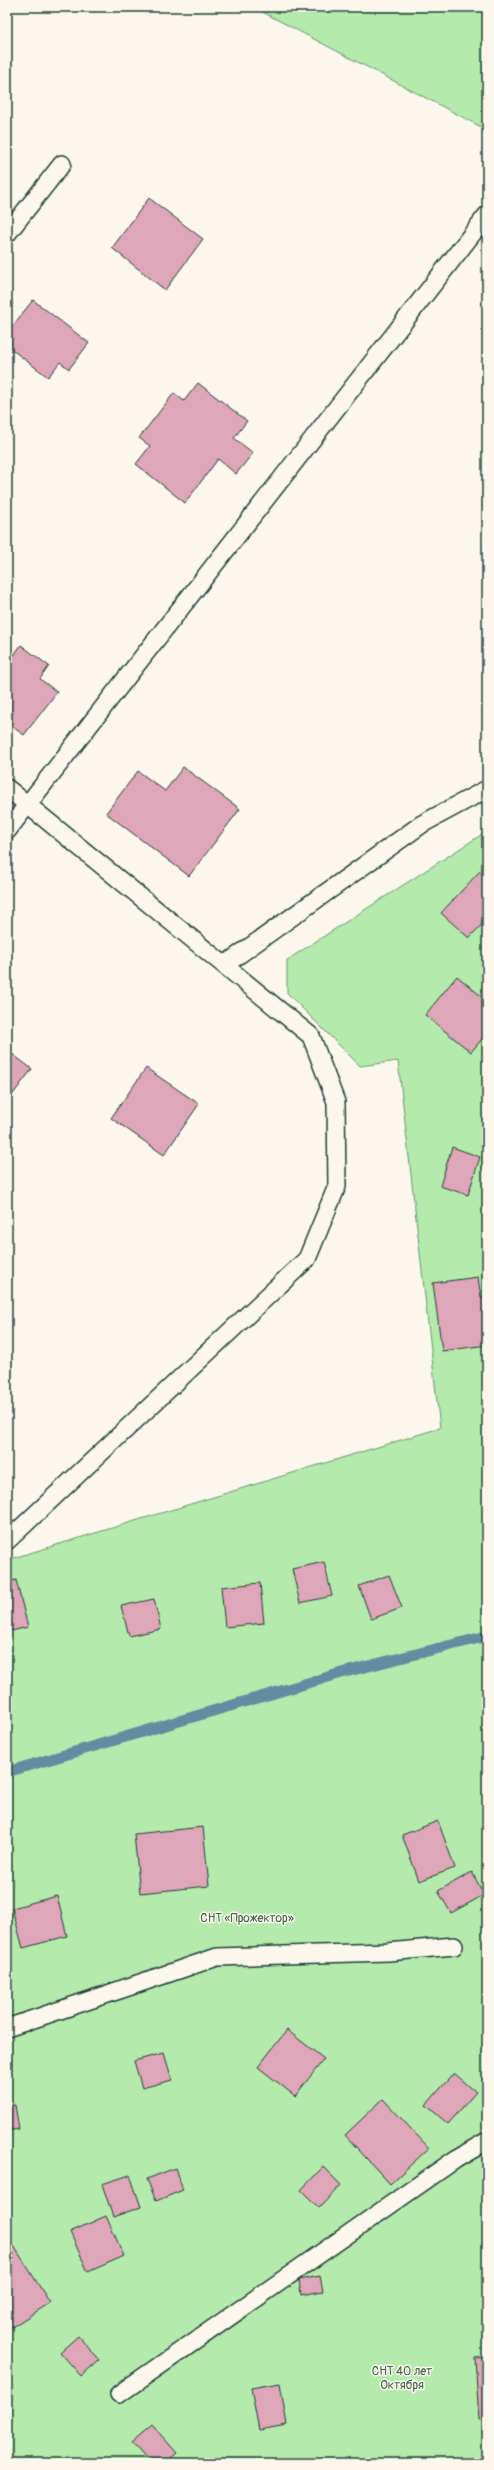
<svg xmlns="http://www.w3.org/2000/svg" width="494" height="2470" viewBox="0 0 494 2470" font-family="Pangolin,sans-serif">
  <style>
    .green { fill: #b4eaac; stroke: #6a9470 }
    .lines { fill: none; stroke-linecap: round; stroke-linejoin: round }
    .stream { stroke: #638ca2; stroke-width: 11 }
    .building { fill: #dfa6b9; stroke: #1f3d34 }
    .service-casing { stroke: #1f3d34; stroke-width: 20 }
    .service { stroke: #fbf7ec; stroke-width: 17 }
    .labels { text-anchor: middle; stroke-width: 3; stroke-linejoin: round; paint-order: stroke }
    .park-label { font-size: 12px; fill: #3d604c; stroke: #fbf7ec }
  </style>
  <rect width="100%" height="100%" fill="#fbf7ec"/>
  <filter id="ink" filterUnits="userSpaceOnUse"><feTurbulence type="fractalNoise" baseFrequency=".025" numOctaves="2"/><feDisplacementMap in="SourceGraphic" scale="8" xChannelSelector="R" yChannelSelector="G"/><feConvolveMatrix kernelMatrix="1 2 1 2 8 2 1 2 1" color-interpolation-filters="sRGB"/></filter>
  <g filter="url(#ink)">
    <path class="green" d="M253,7H487V130Z
      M484,833L487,836V2463H7V1560L440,1428L398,1061L360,1066L287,993V960Z"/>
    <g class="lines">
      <path class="stream" d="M7,1772L345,1672L487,1636"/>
    </g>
    <path class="building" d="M149,198L203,239L165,290L112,248Z
      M33,300L89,343L69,369L60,362L48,377L7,346V333Z
      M198,383L247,421L234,438L253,453L236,474L218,459L185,503L136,464L150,446L139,438L174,393L184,401Z
      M21,645L49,666L40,679L57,692L24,735L7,723V654L12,658Z
      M183,767L240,809L189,876L106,813L138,771L165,791Z
      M480,871L487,877V919L469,938L441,913Z
      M457,976L487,1001V1033L471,1052L425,1015Z
      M7,1050L32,1069L7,1102Z
      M146,1068L199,1104L164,1155L111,1118Z
      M452,1147L480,1157L468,1195L440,1186Z
      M478,1277L481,1297H487V1345L442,1351L433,1283Z
      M324,1562L332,1596L300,1603L292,1569Z
      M389,1575L402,1608L371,1619L359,1586Z
      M16,1580L28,1627L7,1632V1582Z
      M260,1583L264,1623L225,1627L221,1587Z
      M154,1599L161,1629L129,1636L121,1606Z
      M438,1821L455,1868L419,1881L402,1835Z
      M203,1827L209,1886L140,1893L134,1834Z
      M472,1872L484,1895L451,1913L438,1891Z
      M57,1896L67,1936L23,1948L12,1908Z
      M287,2030L324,2059L295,2096L258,2067Z
      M164,2053L172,2080L142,2088L134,2061Z
      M454,2073L476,2092L448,2124L426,2105Z
      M383,2099L429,2148L390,2184L345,2135Z
      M15,2105L19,2129L7,2131V2106Z
      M323,2167L341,2185L319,2208L301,2190Z
      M175,2168L183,2190L156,2201L147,2179Z
      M130,2175L141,2207L113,2217L102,2184Z
      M106,2216L124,2256L88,2272L70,2232Z
      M14,2246L50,2303L7,2330V2251Z
      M320,2276L323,2291L301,2295L299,2280Z
      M78,2336L99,2360L81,2376L60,2352Z
      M487,2357V2419L479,2420L475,2358Z
      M280,2383L287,2425L259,2430L251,2388Z
      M152,2425L177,2453L165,2463H151L132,2442Z"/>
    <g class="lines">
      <g class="service-casing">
        <path id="service" d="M7,234L62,164
          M7,788L311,1036L336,1102L337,1186L307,1259L7,1541
          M7,831L487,215
          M226,964L422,824L487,789
          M7,2028L217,1957L388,1952L454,1946
          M119,2394L456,2159L487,2141"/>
      </g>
      <use href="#service" class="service"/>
    </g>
  </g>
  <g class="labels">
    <g class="park-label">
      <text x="247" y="1922">СНТ «Прожектор»</text>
      <text x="402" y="2375">СНТ 40 лет<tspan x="402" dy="14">Октября</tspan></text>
    </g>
  </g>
  <rect width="494" height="2470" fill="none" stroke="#fbf7ec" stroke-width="24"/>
  <rect x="12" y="12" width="470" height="2446" fill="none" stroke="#1f3d34" stroke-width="1.5" filter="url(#ink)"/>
</svg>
